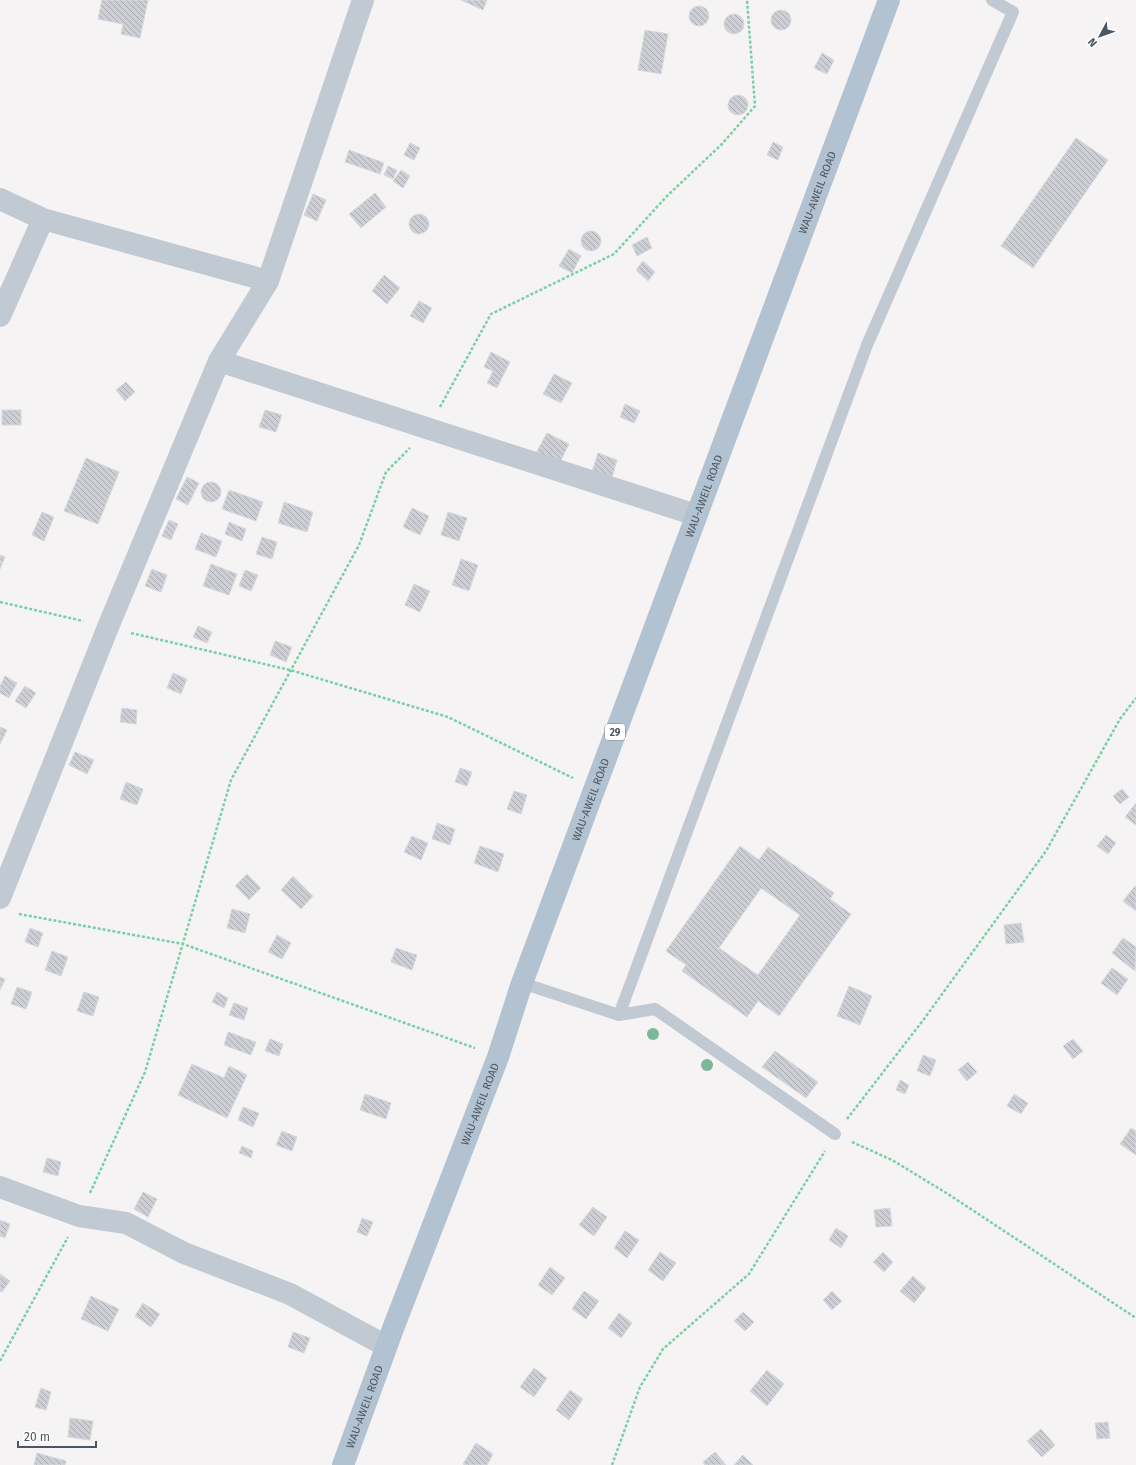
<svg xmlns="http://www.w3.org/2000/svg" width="1136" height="1465" viewBox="0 0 1136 1465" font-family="'Fira Sans',sans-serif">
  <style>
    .building { fill: url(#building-back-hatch); stroke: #d7d9de; fill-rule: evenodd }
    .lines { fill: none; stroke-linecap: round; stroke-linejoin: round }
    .path { stroke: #7ad0a6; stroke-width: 2.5; stroke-dasharray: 3 2; stroke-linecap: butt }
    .lane { stroke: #c1cad2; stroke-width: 12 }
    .street { stroke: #c1cad2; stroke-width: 22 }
    .primary { stroke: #b3c2d1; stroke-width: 22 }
    .tree { fill: #7bb799 }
    .labels { text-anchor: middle; stroke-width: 3.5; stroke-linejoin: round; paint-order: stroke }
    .shield { fill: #fff; stroke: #808990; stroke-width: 1 }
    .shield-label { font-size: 10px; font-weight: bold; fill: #4a5661 }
    .street-label { font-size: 11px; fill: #4a5661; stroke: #fff }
  </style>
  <defs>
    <pattern id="building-back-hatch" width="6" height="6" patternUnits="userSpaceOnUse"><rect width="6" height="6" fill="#cdcfd5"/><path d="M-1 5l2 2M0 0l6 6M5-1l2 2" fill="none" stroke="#a8abb0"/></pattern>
  </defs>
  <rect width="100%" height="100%" fill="#f5f3f3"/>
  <path class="building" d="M102,0H148L140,38L121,34L123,24L98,19Z
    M461,0H487L483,10Z
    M689 16a10 10 0 1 1 20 0a10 10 0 1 1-20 0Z
    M771 20a10 10 0 1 1 20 0a10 10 0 1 1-20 0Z
    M724 24a10 10 0 1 1 20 0a10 10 0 1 1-20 0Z
    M645,30L668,34L661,74L638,70Z
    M822,53L834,60L827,74L814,68Z
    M728 105a10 10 0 1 1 20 0a10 10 0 1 1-20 0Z
    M1076,138L1108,160L1033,268L1001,246Z
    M773,142L783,147L778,160L767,155Z
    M410,143L420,148L414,160L404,155Z
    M349,150L384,163L380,174L345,162Z
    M388,166L397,170L393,179L384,175Z
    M401,170L410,176L403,188L393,181Z
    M375,193L386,207L361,228L349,214Z
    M313,194L326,200L317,221L304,215Z
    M409 224a10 10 0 1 1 20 0a10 10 0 1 1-20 0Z
    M581 241a10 10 0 1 1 20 0a10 10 0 1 1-20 0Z
    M647,237L652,248L637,256L632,245Z
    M569,249L581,256L572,273L559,266Z
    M643,261L655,272L648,281L636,270Z
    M384,275L400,288L387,304L372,291Z
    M419,301L432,308L423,323L410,316Z
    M491,352L510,362L497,388L487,383L493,371L484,367Z
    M554,374L572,383L561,403L543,394Z
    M126,382L135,392L125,401L116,390Z
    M625,404L640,411L634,423L620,417Z
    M2,410H21V425H2Z
    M265,410L282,415L276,432L259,427Z
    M547,433L569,444L558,466L535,455Z
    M598,453L617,460L611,481L591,475Z
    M86,458L119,472L98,524L64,511Z
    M187,477L199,483L188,505L176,499Z
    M201 492a10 10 0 1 1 20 0a10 10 0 1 1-20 0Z
    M229,490L263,502L256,521L222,509Z
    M284,502L313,512L307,532L278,523Z
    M412,508L429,516L420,535L403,527Z
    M42,512L54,517L44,541L32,535Z
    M448,512L467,518L459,541L441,535Z
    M169,520L178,524L171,540L162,536Z
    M229,522L246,529L242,541L225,534Z
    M201,533L222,541L216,557L195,549Z
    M262,537L277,542L272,559L256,554Z
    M0,555L5,557L0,569Z
    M461,559L478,565L469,591L452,585Z
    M211,564L237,574L229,595L203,586Z
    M152,569L167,575L161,592L145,586Z
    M245,570L258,575L251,591L239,586Z
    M414,584L430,591L420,612L405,605Z
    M198,626L212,632L207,643L193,637Z
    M275,641L292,647L286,662L270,655Z
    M173,673L187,679L181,694L167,688Z
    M5,676L17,683L9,698L0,693V686Z
    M25,686L36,693L26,708L15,701Z
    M122,708L137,710L136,724L120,722Z
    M0,727L7,730L0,744Z
    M75,752L94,760L87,774L69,765Z
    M460,768L472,772L467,786L455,782Z
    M126,782L143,789L137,805L120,799Z
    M1122,789L1129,797L1120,804L1113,796Z
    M514,791L527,795L521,814L507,809Z
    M1136,803V825L1125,817Z
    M437,823L455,829L450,845L432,839Z
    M1106,835L1116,843L1108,854L1097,846Z
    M412,836L428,843L421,860L404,852Z
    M480,846L504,854L498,872L474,863Z
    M740,846L759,860L768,847L834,893L830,899L851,914L779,1016L758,1001L747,1017L682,971L686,965L666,951ZM761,888L800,915L758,975L719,948Z
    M247,874L261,888L249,900L235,886Z
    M293,876L313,896L301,909L281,890Z
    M1135,886L1136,887V911L1123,901Z
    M232,909L250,914L245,933L227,928Z
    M1021,923L1024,942L1006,944L1004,925Z
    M30,928L43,933L38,947L25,942Z
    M277,935L291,943L282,959L268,952Z
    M1123,938L1136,947L1135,971L1112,953Z
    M396,948L417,955L412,970L391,962Z
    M52,951L68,957L61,976L45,970Z
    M1112,968L1128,979L1117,995L1101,983Z
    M0,977L5,979L0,990Z
    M849,986L872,996L860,1025L837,1016Z
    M17,987L32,992L26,1009L11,1004Z
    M84,992L99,997L93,1016L77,1011Z
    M217,992L228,998L224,1008L212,1002Z
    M234,1003L248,1008L244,1020L229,1015Z
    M228,1032L256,1042L251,1055L224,1045Z
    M270,1039L283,1044L279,1056L265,1051Z
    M1073,1039L1083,1051L1073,1059L1063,1046Z
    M775,1051L818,1082L806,1098L762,1067Z
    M923,1055L936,1060L930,1076L917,1071Z
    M968,1062L977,1072L967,1081L958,1070Z
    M192,1064L224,1078L229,1066L247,1075L227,1118L178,1095Z
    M900,1080L909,1085L905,1094L896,1090Z
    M365,1094L391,1103L386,1119L360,1110Z
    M1014,1094L1028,1103L1021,1114L1007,1106Z
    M243,1107L259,1113L253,1127L238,1120Z
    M1131,1128L1136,1131V1155L1120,1144Z
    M282,1131L297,1137L292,1151L276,1145Z
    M242,1146L253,1151L251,1158L239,1153Z
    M47,1158L61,1162L58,1176L43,1172Z
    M143,1192L157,1199L148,1217L134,1209Z
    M593,1207L607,1217L594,1236L579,1225Z
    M890,1208L892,1226L876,1227L874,1210Z
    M362,1218L373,1222L367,1236L357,1232Z
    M0,1220L10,1224L5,1238L0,1236Z
    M836,1228L848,1236L841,1248L829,1240Z
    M625,1231L639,1240L627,1258L614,1248Z
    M660,1252L676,1263L663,1281L648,1270Z
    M883,1252L893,1262L884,1272L873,1262Z
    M550,1267L565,1278L552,1295L538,1285Z
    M0,1274L10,1281L2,1292L0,1291Z
    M913,1276L926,1288L914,1303L900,1291Z
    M584,1291L599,1301L586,1319L572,1309Z
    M832,1291L842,1301L832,1310L823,1300Z
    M91,1296L119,1309L108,1331L81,1319Z
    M143,1303L160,1314L151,1327L135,1316Z
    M743,1312L754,1322L745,1331L734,1321Z
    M619,1313L632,1323L621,1338L608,1328Z
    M293,1332L310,1338L304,1353L288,1347Z
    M534,1368L547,1378L534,1397L520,1387Z
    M767,1370L784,1384L767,1406L750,1391Z
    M41,1388L51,1392L46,1410L35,1407Z
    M570,1390L583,1399L569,1420L556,1410Z
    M70,1418L93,1421L90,1440L68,1437Z
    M1108,1422L1110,1438L1097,1439L1095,1423Z
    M1041,1429L1055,1445L1042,1457L1027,1441Z
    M476,1443L493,1454L487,1465H465L463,1464Z
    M715,1452L726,1465H705L703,1462Z
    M37,1453L66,1461L65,1465H34Z
    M743,1455L753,1465H734Z"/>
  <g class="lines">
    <path class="path" d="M440,407L491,314L614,254L667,196L722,144L755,106L747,0
      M0,602L83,621
      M131,633L290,670L448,717L573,778
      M19,914L183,944L475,1048
      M847,1119L924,1019L1046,851L1120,719L1136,698
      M852,1142L892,1160L948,1194L1136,1318
      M90,1193L145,1072L231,780L359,545L386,472L410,448
      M0,1361L68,1237
      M612,1465L640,1387L663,1349L749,1274L825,1151"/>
    <path class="lane" d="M522,983L619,1015L655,1009L835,1134
      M619,1015L867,345L1013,12L992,0"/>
    <path class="street" d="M0,199L43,219L268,281
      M0,316L43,219
      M219,361L696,515
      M0,898L108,627L219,361L268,281L363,0
      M0,1187L79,1216L126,1223L184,1253L290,1294L386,1346"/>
    <path class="primary" id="s1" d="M343,1465L394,1326L498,1057L522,983L889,0"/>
  </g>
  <g class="tree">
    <circle cx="653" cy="1034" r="6"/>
    <circle cx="707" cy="1065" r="6"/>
  </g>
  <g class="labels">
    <rect class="shield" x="605" y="724" width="20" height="16" rx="3"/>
    <g class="shield-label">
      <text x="615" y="736">29</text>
    </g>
    <g class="street-label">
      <text dy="4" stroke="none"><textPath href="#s1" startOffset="1358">WAU-AWEIL ROAD</textPath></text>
      <text dy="4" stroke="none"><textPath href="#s1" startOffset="1034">WAU-AWEIL ROAD</textPath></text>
      <text dy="4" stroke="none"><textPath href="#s1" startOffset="710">WAU-AWEIL ROAD</textPath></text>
      <text dy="4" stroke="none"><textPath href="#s1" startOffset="386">WAU-AWEIL ROAD</textPath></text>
      <text dy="4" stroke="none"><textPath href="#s1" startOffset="62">WAU-AWEIL ROAD</textPath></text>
    </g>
  </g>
  <g transform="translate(1100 36) rotate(229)" stroke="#ffffff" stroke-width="3" paint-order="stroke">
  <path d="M0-3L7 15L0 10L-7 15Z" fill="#4a5661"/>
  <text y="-6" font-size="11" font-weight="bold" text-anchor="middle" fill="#4a5661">N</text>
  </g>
  <path d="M18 1441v6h78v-6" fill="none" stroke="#4a5661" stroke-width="2"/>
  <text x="24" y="1441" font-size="12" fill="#4a5661" stroke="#ffffff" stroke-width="3" paint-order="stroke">20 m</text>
</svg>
